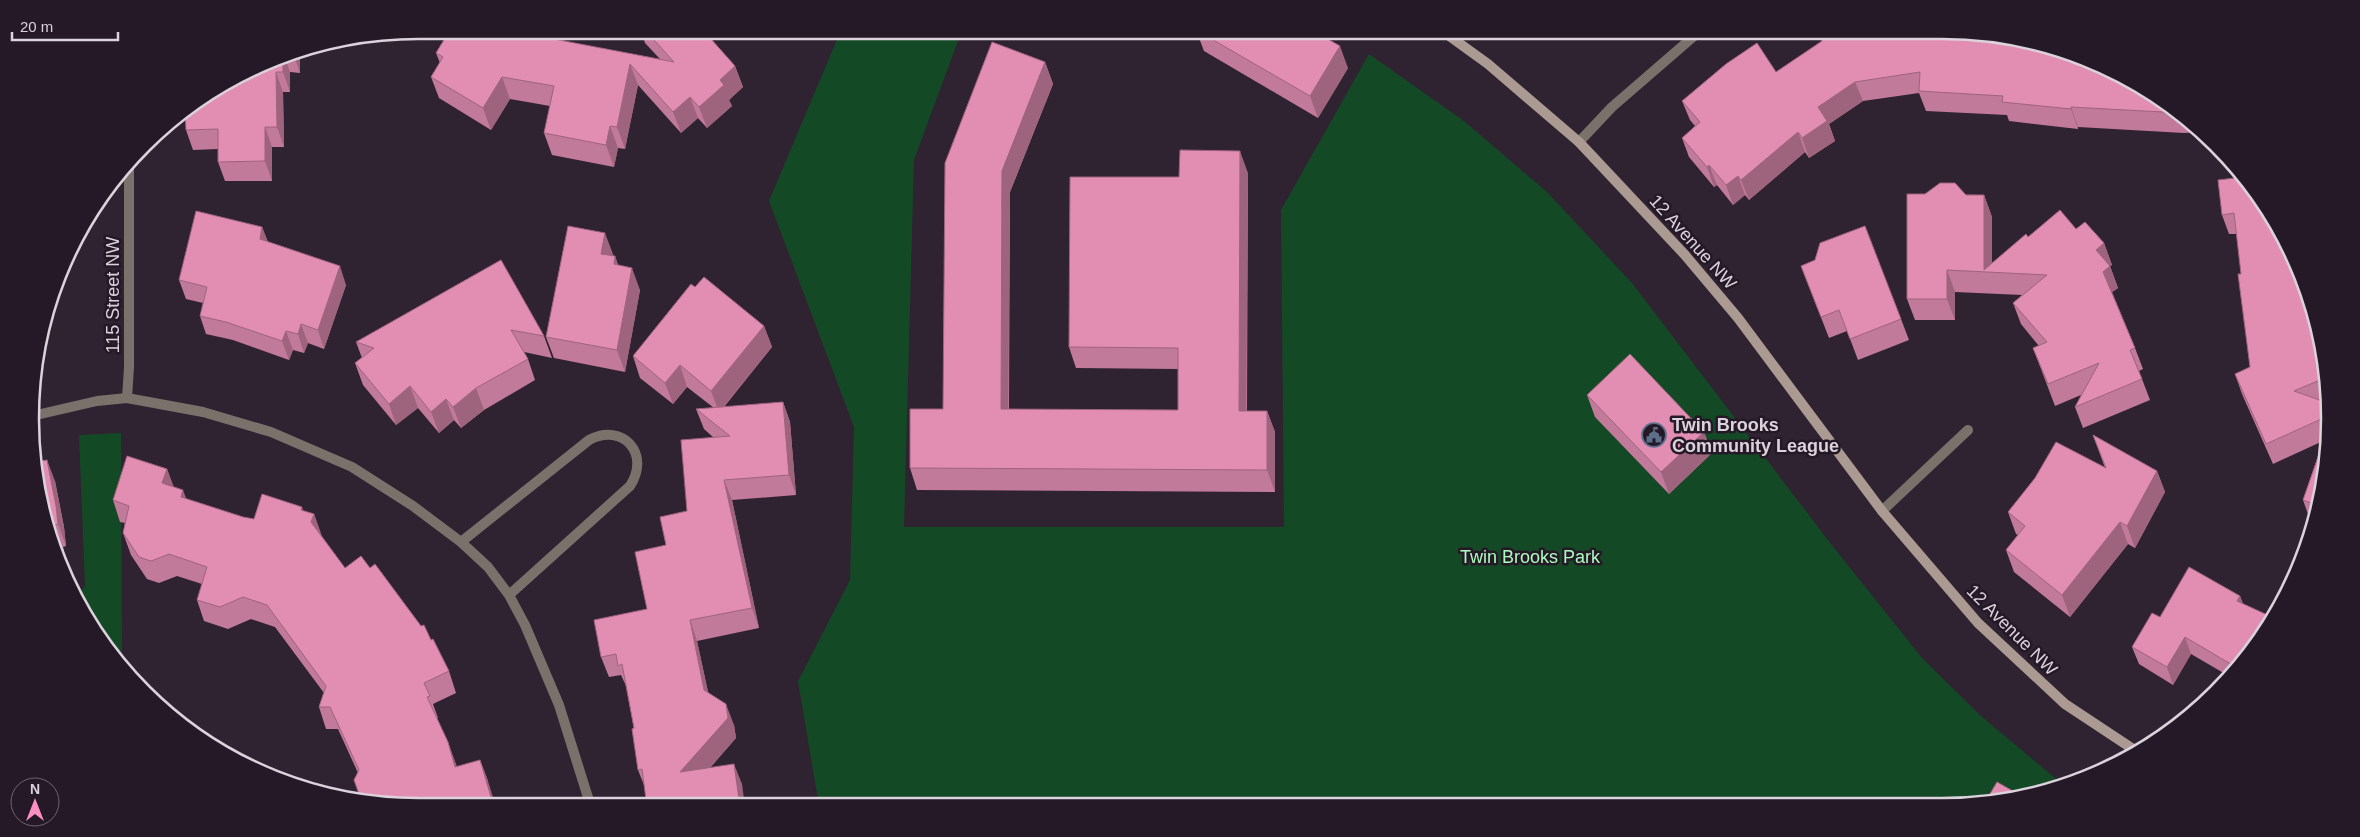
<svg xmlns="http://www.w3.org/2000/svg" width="2360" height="837" viewBox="0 0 2360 837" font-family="Arial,sans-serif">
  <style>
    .green { fill: #144926 }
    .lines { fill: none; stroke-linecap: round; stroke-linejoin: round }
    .street { stroke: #7b716b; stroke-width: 10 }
    .secondary { stroke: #aa9a92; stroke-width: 10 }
    .wall { fill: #c27a9a }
    .shaded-wall { fill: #9e637d }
    .building { fill: #e28eb3; stroke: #9e637d }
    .labels { text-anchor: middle; stroke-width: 5; stroke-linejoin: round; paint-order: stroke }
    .street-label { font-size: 18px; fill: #dbd2dc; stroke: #251927 }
    .poi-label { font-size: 18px; font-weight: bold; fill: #dbd2dc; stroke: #251927; text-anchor: start }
    .park-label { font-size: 18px; fill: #abfbbe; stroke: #251927 }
    .rim { fill: none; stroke: #dbd2dc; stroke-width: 2.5 }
  </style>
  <rect width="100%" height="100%" fill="#2f2231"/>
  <path class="green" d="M841,30H962L914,160L904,527H1284L1281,210L1369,54L1464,121L1547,192L1632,283L1831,544L1922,658L1982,717L2061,783L1992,804L819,806L798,681L850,580L854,427L769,201Z
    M121,433L122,667L96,635L78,595L85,586L79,435Z"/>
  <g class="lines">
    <path class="street" d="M1579,142L1612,107L1701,30
      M127,398L129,367V162
      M32,416L97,401L127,398L203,412L271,432L352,467L413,506L461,542L488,567L509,595L525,625L559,705L591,807
      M1882,511L1968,430
      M461,542L589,440C623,422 651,454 630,486L509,595"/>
    <path class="secondary" d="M1441,30L1488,64L1579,142L1685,255L1738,318L1882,511L1978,623L2065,704L2136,751"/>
  </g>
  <path class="wall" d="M450,30H543L546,38L660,59L645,43L641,30H703L735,66L743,87L729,100L732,106L707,128L698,118L681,133L638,85L625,149L618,148L614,167L552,155L544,133L550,106L510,99L491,130L439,98L431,77L440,63L436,53Z
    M1196,30L1348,68L1318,118L1204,51Z
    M1822,41L2178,110L2201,132L2184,133L2078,127V129L2009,121L2007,115L1926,111L1919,93L1863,101L1829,124L1835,141L1809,158L1805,152L1749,200L1745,195L1733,205L1717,185L1714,187L1689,157L1682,138L1695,126L1690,120L1682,101L1776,72Z
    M300,50V73L290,72V92H283L284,147H272V181H225L218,162V149L193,150L186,130L270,59Z
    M1045,62L1053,84L1010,192L1009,410H1178V369L1076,368L1069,347L1179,177L1248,173L1247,411H1267L1275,432V492L917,490L910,468L943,409Z
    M2244,177L2321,343L2327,368L2328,399L2323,401L2328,403L2329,444L2317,519L2315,522L2310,520L2303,500L2323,441L2273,464L2242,394L2235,374L2250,367L2241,274L2237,234H2229L2222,215Z
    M1925,194L1984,195L1992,217V263L2028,237L2076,229L2104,243L2112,265L2110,266L2118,288L2112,292L2135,348L2143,369L2139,371L2150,400L2083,428L2075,407L2081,395L2055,406L2033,348L2039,346L2021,324L2013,303L2022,295L1955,292V320H1915L1907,299Z
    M262,227L268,242L346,285L324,349L308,343L304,353L293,350L289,360L233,340L206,334L200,316L203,303L186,299L179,280Z
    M613,254V256H615L618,265L640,290L625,372L554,358L546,337Z
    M501,260L544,336L552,358L524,352L528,359L535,380L484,410L461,428L454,420L439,433L418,408L396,425L363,385L355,363L362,358L356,342Z
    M1801,266L1901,319L1909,340L1858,360L1847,331L1829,338Z
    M695,287L764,326L772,347L724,407L783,402L790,422L796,495L732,500L759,628L697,641L708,692L734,725L736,738L710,768L742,784L644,785L638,770L634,728L626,686L621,675L609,677L601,657L647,609L666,545L687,511L714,438L704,429L696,409L714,408L687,387L673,404L640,378L633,356Z
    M51,308L53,314L49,315Z
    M1587,395L1704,432L1712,453L1669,494L1595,417Z
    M2093,435L2157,471L2165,492L2135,548L2128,544L2070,617L2014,572L2006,550L2018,535L2016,534L2008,512L2105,468Z
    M167,469L173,486L187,499L243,517L254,519L302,507L303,511L314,514L321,535L345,568H370L431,640L449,671L456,693L433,704L438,718H437L457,767L480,760L488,781L418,807L361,799L354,780L358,773L338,729H326L319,707L324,693L275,627L251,619L228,629L204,621L197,600L202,584L177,576L159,583L147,579L131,555L123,533L125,523L120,522L113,500Z
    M55,481L64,527L66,546L63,547L68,573L43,519Z
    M2240,596L2243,604L2274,618L2227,675L2191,654L2173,685L2139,664L2132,647L2160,617Z"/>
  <path class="shaded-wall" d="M536,30H543L548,44L533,35Z
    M1340,46L1348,68L1318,118L1310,96Z
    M300,50V73L293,53Z
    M284,55L290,72V92L283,72V56Z
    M1045,62L1053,84L1010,192L1008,431L1001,409L1002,171Z
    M630,64L638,85L625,149L617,127Z
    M735,66L743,87L729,100L732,106L707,128L699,107L720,80Z
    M276,72L283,92L284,147L277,127Z
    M502,77L510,99L491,130L483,108Z
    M1855,82L1863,101L1829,124L1835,141L1809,158L1802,138L1818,107Z
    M690,97L698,118L681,133L673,112Z
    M2071,107L2078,127V129L2071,109Z
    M610,126L618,148L614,167L606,145Z
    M265,127L272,147V181L265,161Z
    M1798,132L1805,152L1749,200L1741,180Z
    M1240,151L1248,173L1246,432L1239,411Z
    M1709,165L1717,185L1714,187L1707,167Z
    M1738,176L1745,195L1733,205L1726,185Z
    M1984,195L1992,217V272L1984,270Z
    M262,227L269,245L260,239Z
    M605,233L613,254L609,275L601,254Z
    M2104,243L2112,265L2110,266L2118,288L2111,293L2096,250Z
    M615,256L623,278L614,264Z
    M340,266L346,285L324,349L318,330Z
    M632,268L640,290L625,372L617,350Z
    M1947,270L1955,292V320L1947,299Z
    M2310,296L2320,340L2321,348L2314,328Z
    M301,324L308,343L304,353L298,334Z
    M764,326L772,347L719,412L711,391Z
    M286,331L293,350L289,360L282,341Z
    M680,365L687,387L673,404L665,383Z
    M410,386L418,408L396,425L389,404Z
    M476,388L484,410L461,428L453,407Z
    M446,399L454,420L439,433L431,412Z
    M783,402L790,422L796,495L789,475Z
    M1267,411L1275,432V492L1267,470Z
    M1704,432L1712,453L1669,494L1661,472Z
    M47,460L55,481L64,527L66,546L58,524Z
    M167,469L175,490L162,483Z
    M2157,471L2165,492L2135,548L2127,526Z
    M724,480L732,500L759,628L752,608Z
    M183,490L191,511L181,497Z
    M314,514L322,536L311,522Z
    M2120,522L2128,544L2070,617L2062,595Z
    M55,525L63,547L68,573L60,553Z
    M2240,596L2247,614L2237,601Z
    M690,620L697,641L712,710L704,690Z
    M2185,637L2191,654L2173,685L2167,667Z
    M726,704L734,725L736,738L688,792L680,772Z
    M448,742L456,764L463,789L455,767Z
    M480,760L488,781L496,807H494Z
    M734,764L742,784L745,806H740Z"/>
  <path class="building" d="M450,30H536L533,35L674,62L645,30H703L735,66L720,80L724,85L699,107L690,97L673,112L630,64L617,127L610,126L606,145L544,133L554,86L502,77L483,108L431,77L443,57L436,53Z
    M1196,30H1312L1340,46L1310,96Z
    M1820,30H1942L2042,43L2113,70L2178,110L2181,113L2071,107V109L2002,102L2003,96L1919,91L1920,72L1855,82L1818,107L1827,121L1802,138L1798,132L1741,180L1738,176L1726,185L1709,165L1707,167L1682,138L1700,122L1682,101L1726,64L1757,43L1776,72L1822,41Z
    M992,42L1045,62L1002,171L1001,409L1178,410V348L1069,347L1070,177H1179L1180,150L1240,151L1239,411H1267V470L910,468V409H943L945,163Z
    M283,56V72H276L277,127H265V161L218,162V129L186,130L185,112L270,59Z
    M2244,177L2278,224L2309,293L2314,328L2321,344L2327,368V377L2294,391L2328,403V416L2266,444L2235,374L2250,367L2238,274H2241L2234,213L2222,215L2218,180Z
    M1940,183H1955L1966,195H1984V270L2026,234L2028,237L2060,210L2076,229L2085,222L2104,243L2096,250L2110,266L2103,272L2135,348L2130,350L2142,379L2075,407L2099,363L2048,384L2033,348L2047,342L2013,303L2047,275L1947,270V299H1907V194H1925Z
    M196,211L262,227L260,239L340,266L318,330L301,324L298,334L286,331L282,341L226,322L200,316L207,287L179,280Z
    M568,226L605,233L601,254L615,256L614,264L632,268L617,350L546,337Z
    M1865,226L1901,319L1850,339L1839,310L1821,317L1801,266L1815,260L1820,243Z
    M501,260L544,336L511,330L528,359L476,388L453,407L446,399L431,412L410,386L389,404L355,363L374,348L356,342Z
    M704,277L764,326L711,391L680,365L665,383L633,356L691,284L695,287Z
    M1630,354L1704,432L1661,472L1587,395Z
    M783,402L789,475L724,480L752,608L690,620L704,690L726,704L728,718L680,772L734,764L740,806L647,807L642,769L638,770L632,729L634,728L622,664L618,666L616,654L601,657L594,620L647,609L635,552L666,545L660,517L687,511L681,440L730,436L696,409Z
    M2329,426V444L2319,506L2303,500Z
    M2093,435L2157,471L2127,526L2120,522L2062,595L2006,550L2025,526L2008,512L2035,478L2056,442L2106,468Z
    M127,456L167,469L162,483L183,490L181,497L243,517L254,519L262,494L302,507L301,510L314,514L311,522L345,568L361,556L370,568L375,564L421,626L424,625L431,640L433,639L449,671L424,683L430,696L427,697L448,742L455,767L480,760L494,807H418L380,802L379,800L359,794L354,780L359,770L330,707H319L326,686L267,605L243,597L220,607L197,600L207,567L169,554L151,561L139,557L123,533L129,506L113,500Z
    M47,460L56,506L58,524L55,525L60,553H59L43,519L34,462Z
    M2189,567L2240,596L2237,601L2274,618L2234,666L2185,637L2167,667L2132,647L2152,613L2160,617Z
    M1997,782L2020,795L1992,804H1984Z"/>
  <defs>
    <g id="civic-ring" transform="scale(1.25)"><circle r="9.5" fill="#251927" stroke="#5c6f8a" stroke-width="1.5"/><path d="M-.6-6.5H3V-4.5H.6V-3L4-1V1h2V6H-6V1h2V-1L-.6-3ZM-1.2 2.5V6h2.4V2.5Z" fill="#5c6f8a"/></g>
  </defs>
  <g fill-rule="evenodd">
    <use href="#civic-ring" x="1654" y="435"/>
  </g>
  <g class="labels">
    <g class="street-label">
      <text transform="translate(1693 242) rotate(48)" y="6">12 Avenue NW</text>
      <text transform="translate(113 295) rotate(-90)" y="6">115 Street NW</text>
      <text transform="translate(2012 630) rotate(45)" y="6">12 Avenue NW</text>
    </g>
    <g class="poi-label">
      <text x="1672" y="431">Twin Brooks<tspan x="1672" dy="21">Community League</tspan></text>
    </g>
    <g class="park-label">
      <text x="1530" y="563">Twin Brooks Park</text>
    </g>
  </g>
  <path d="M0 0H2360V837H0ZM418 39H1942A379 379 0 0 1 2321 418V419A379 379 0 0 1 1942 798H418A379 379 0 0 1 39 419V418A379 379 0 0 1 418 39Z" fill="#251927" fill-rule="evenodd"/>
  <path class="rim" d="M418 39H1942A379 379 0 0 1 2321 418V419A379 379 0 0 1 1942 798H418A379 379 0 0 1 39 419V418A379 379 0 0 1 418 39Z"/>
  <g transform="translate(35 802)"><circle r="24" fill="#251927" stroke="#6e636f"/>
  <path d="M0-4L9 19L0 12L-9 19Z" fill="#fc8fc2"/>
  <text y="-8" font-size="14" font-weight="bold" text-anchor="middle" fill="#dbd2dc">N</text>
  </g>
  <path d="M12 32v8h106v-8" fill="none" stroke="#dbd2dc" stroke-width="2.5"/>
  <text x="20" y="32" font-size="15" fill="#dbd2dc" stroke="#251927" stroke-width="4" paint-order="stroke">20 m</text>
</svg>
